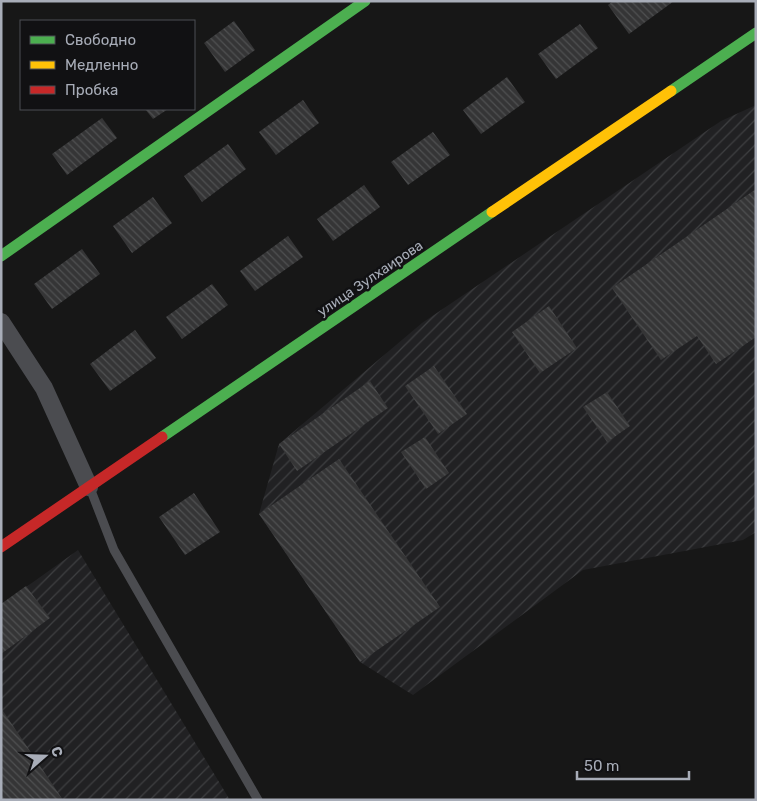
<svg xmlns="http://www.w3.org/2000/svg" width="757" height="801" viewBox="0 0 757 801" font-family="Rubik,sans-serif">
  <style>
    .industrial { fill: url(#industrial-furrows) }
    .building { fill: url(#building-back-hatch) }
    .lines { fill: none; stroke-linecap: round; stroke-linejoin: round }
    .lane { stroke: #4b4c50; stroke-width: 9 }
    .street { stroke: #4b4c50; stroke-width: 18 }
    .fast { stroke: #4caf50; stroke-width: 11 }
    .slow { stroke: #ffc107; stroke-width: 11 }
    .jam { stroke: #c62828; stroke-width: 11 }
    .labels { text-anchor: middle; stroke-width: 5; stroke-linejoin: round; paint-order: stroke }
    .street-label { font-size: 14px; fill: #a8adb8; stroke: #111113 }
  </style>
  <defs>
    <pattern id="industrial-furrows" width="10" height="10" patternUnits="userSpaceOnUse" patternTransform="scale(1.25)"><rect width="10" height="10" fill="#212123"/><path d="M-1 1l2-2M0 10L10 0M9 11l2-2" fill="none" stroke="#3e3f41"/></pattern>
    <pattern id="building-back-hatch" width="6" height="6" patternUnits="userSpaceOnUse" patternTransform="scale(1.25)"><rect width="6" height="6" fill="#353536"/><path d="M-1 5l2 2M0 0l6 6M5-1l2 2" fill="none" stroke="#4f5051"/></pattern>
  </defs>
  <rect width="100%" height="100%" fill="#171717"/>
  <path class="industrial" d="M756,105V532L743,540L583,570L413,695L360,662L259,514L279,444L422,323L721,121Z
    M78,550L230,800H1V605Z"/>
  <path class="building" d="M613,1H674L629,34L608,5Z
    M234,21L255,50L225,72L204,43Z
    M580,24L598,48L556,79L538,54Z
    M507,77L525,102L481,134L463,110Z
    M303,100L319,123L276,155L259,132Z
    M145,109H168L153,119Z
    M102,118L117,138L67,175L52,154Z
    M433,132L450,155L408,185L391,162Z
    M228,144L246,169L202,202L184,176Z
    M364,185L380,207L333,241L317,219Z
    M756,189V337L716,364L697,336L661,360L612,288Z
    M153,197L172,223L132,253L113,226Z
    M288,236L303,257L255,291L240,271Z
    M82,249L100,274L52,309L34,284Z
    M212,284L228,305L182,339L166,317Z
    M549,306L577,348L540,373L512,332Z
    M135,330L156,358L110,391L90,364Z
    M434,366L467,414L438,434L405,386Z
    M370,381L388,408L297,471L279,444Z
    M607,392L630,426L607,442L583,407Z
    M425,437L449,473L426,489L401,452Z
    M339,459L440,607L360,662L259,514Z
    M194,493L220,532L185,555L159,517Z
    M26,586L50,618L1,654V604Z
    M1,708L63,800H1Z"/>
  <g class="lines">
    <path class="lane" d="M90,488L114,550L258,800"/>
    <path class="street" d="M1,322L44,388L89,487"/>
    <path class="fast" d="M671,91L756,33
      M1,256L365,1
      M162,437L492,212"/>
    <path class="slow" d="M492,212L671,91"/>
    <path class="jam" d="M1,547L162,437"/>
  </g>
  <g class="labels">
    <g class="street-label">
      <text transform="translate(370 278) rotate(-34)" y="5">улица Зулхаирова</text>
    </g>
  </g>
  <rect width="757" height="801" fill="none" stroke="#a8adb8" stroke-width="5"/>
  <rect x="20" y="20" width="175" height="90" fill="#111113" stroke="#4d4f55"/>
  <rect x="30" y="36" width="25" height="8" fill="#4caf50" stroke="#4d4f55"/>
  <text x="65" y="45" font-size="15" fill="#a8adb8">Свободно</text>
  <rect x="30" y="61" width="25" height="8" fill="#ffc107" stroke="#4d4f55"/>
  <text x="65" y="70" font-size="15" fill="#a8adb8">Медленно</text>
  <rect x="30" y="86" width="25" height="8" fill="#c62828" stroke="#4d4f55"/>
  <text x="65" y="95" font-size="15" fill="#a8adb8">Пробка</text>
  <g transform="translate(45 756) rotate(70)" stroke="#111113" stroke-width="4" paint-order="stroke">
  <path d="M0-4L9 19L0 12L-9 19Z" fill="#a8adb8"/>
  <text y="-8" font-size="14" font-weight="bold" text-anchor="middle" fill="#a8adb8">С</text>
  </g>
  <path d="M577 771v8h112v-8" fill="none" stroke="#a8adb8" stroke-width="2.5"/>
  <text x="584" y="771" font-size="15" fill="#a8adb8" stroke="#111113" stroke-width="4" paint-order="stroke">50 m</text>
</svg>
